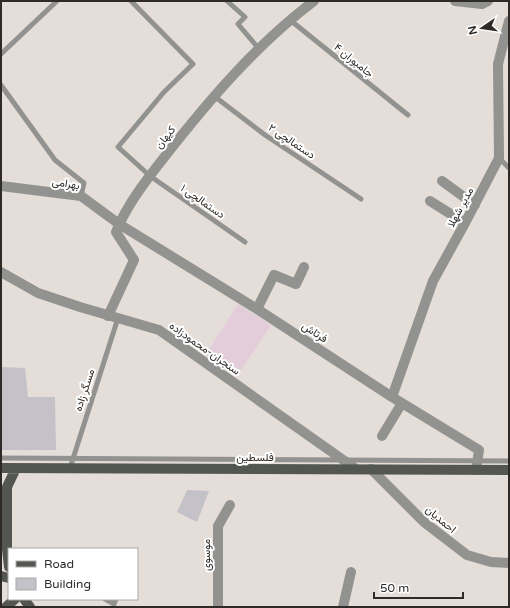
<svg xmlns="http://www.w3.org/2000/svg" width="510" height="608" viewBox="0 0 510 608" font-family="'Varela Round',Vazirmatn,sans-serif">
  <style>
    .education { fill: #e3cddb }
    .building { fill: #c5c1c8 }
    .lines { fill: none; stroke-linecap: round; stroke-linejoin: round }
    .service { stroke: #929390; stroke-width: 5 }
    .minor { stroke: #929390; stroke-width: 10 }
    .tertiary { stroke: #929390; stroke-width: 10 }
    .primary { stroke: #545651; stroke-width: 10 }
    .labels { text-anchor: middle; stroke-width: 4; stroke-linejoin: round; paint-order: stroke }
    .street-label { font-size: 11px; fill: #2d2a28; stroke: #fff }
  </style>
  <rect width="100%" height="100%" fill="#e4ddd8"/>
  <path class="education" d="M238,304L271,325L237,376L206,354Z"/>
  <path class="building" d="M1,367L25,368L28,397H55L56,450H1Z
    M187,490L209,491L197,522L177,512Z"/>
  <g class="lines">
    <path class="service" d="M131,1L193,64L164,92L118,147L150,176L245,242
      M227,1L245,17L238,24L259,49
      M290,20L408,115
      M1,54L57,1
      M1,85L55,160L84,183L81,196
      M214,96L265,135L361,199
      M499,158L509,168
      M1,458L509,461
      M70,468L118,318
      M105,599L114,604L116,599"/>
    <path class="minor" d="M455,1L482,4L488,1
      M442,181L475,205
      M1,186L81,196L119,224L257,309L392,397L479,450L476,470
      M430,201L465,223
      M257,309L274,275L296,284L304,267
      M108,316L134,260L116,232C127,204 148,178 166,155C210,99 257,44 314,1
      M392,397L433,281L465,223L499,158L498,64L509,21
      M382,436L402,403
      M371,469L424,522L467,555L491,562L509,563
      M218,607V526L230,505
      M343,607L351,572"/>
    <path class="tertiary" d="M1,272L38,293L80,307L159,330L356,469"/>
    <path class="primary" d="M1,468L509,470
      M9,567L7,549V487L16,468
      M1,576L9,578
      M24,599L30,607
      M6,607L15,599"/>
  </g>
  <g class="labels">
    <g class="street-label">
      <text transform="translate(354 60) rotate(39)" y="4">جامبوران ۴</text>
      <text transform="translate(165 137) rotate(-52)" y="4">کیهان</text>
      <text transform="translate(292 141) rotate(34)" y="4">دستمالچی ۲</text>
      <text transform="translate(66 183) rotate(9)" y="4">بهرامی</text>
      <text transform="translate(203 201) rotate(35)" y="4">دستمالچی ۱</text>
      <text transform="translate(460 207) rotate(-62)" y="4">مدیر شهلا</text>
      <text transform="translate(315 332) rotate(33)" y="4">فرتاش</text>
      <text transform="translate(205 348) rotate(35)" y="4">سنجران-محمودزاده</text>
      <text transform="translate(84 390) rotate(-72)" y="4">مسگر زاده</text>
      <text x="255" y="461">فلسطین</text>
      <text transform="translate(441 519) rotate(40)" y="4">احمدیان</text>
      <text transform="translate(206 555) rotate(-90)" y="4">موسوی</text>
    </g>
  </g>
  <rect width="510" height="608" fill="none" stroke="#2d2a28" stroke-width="4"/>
  <rect x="8" y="548" width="130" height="52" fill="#ffffff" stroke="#abaaa9"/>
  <rect x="16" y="561" width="20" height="6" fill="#545651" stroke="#abaaa9"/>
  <text x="44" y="568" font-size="12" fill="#2d2a28">Road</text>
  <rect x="16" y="578" width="20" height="12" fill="#c5c1c8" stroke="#abaaa9"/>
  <text x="44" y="588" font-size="12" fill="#2d2a28">Building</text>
  <g transform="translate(482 28) rotate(257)" stroke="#ffffff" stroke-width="3" paint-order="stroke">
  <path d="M0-3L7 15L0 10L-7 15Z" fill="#2d2a28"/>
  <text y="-6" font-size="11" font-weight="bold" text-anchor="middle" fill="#2d2a28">N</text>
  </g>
  <path d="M374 592v6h89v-6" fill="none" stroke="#2d2a28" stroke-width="2"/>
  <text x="380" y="592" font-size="12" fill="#2d2a28" stroke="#ffffff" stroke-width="3" paint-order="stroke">50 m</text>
</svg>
